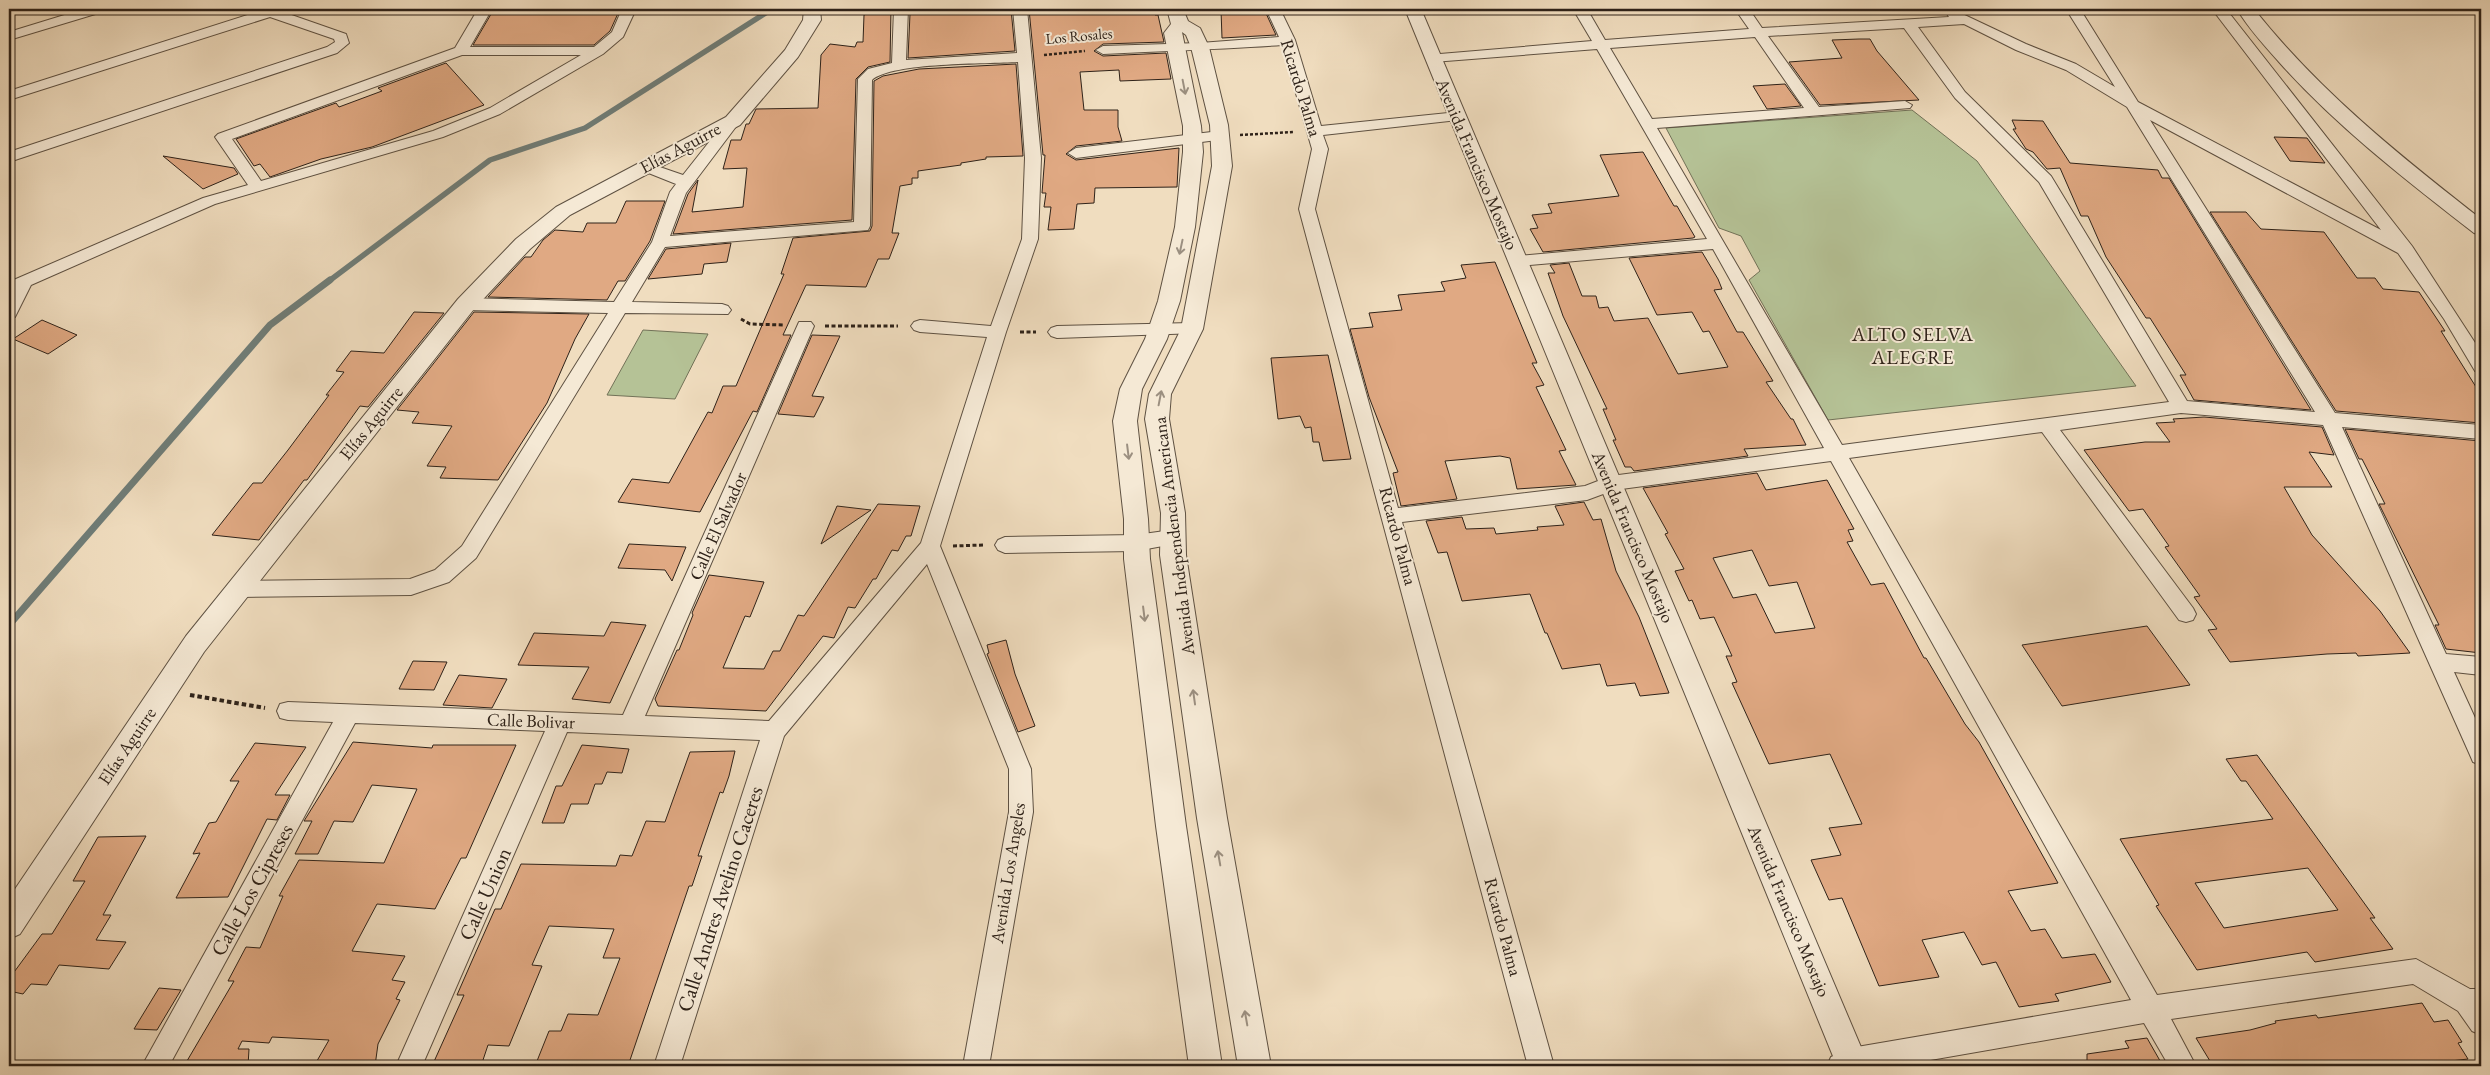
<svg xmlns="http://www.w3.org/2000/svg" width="2490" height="1075" viewBox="0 0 2490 1075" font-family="'EB Garamond',serif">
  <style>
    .green { fill: #b5c296; stroke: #727258 }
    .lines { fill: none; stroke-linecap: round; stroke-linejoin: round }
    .stream-far1 { stroke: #6f7d78; stroke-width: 5.5 }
    .stream { stroke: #6f7d78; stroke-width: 7 }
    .building { fill: #e0a983; stroke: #2e2219; fill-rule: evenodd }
    .minor-casing { stroke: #5e5142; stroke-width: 2 }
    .tertiary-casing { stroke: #5e5142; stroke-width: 2 }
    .path-far2 { stroke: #2e2219; stroke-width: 2.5; stroke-dasharray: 3 2; stroke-linecap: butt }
    .path-far1 { stroke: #2e2219; stroke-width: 3; stroke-dasharray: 4 2.5; stroke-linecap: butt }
    .path { stroke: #2e2219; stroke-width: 4; stroke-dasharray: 4.5 3; stroke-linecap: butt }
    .minor { fill: #f5e9d5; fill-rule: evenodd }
    .tertiary { fill: #f5e9d5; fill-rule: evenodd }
    .oneway { stroke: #9b8f80 }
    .labels { text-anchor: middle; stroke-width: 4; stroke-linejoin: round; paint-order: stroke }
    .far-street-label { font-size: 15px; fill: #2e2219; stroke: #f5e9d5 }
    .street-label { font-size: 18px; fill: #2e2219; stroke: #f5e9d5 }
    .quarter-label { font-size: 20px; letter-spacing: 1px; fill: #2e2219; stroke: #f5e9d5 }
    .near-street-label { font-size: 21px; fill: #2e2219; stroke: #f5e9d5 }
  </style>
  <rect width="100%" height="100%" fill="#f0ddbf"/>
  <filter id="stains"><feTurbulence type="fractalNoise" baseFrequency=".004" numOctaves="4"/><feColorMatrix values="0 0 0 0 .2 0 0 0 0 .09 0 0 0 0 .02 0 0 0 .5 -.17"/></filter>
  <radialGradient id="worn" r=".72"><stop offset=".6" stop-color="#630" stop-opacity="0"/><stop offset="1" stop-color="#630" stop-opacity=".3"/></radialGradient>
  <path class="green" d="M1912,110L1977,161L2136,386L1828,420L1749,280L1760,271L1741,236L1719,228L1666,128Z
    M643,330L708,334L675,399L607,395Z"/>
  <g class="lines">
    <path class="stream-far1" d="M329,281L490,160L585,128L772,9"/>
    <path class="stream" d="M9,625L270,325L330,280"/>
  </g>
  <path class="building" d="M494,9H620L610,31L594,45H473Z
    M867,9H891L890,62L868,67L856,79L852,220L673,234L688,194L698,180L692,212L743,207L747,168L723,169L731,140H741L746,124H749L756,109L818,108L821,55L830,44L855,47L857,42H863L864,15L867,14Z
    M928,9H1011L1015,51L908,58L910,14L927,12Z
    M1029,9H1154L1155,15H1158L1164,42L1103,44L1094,51L1103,56L1166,53L1171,79L1120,81L1119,70L1080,72L1084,110H1118V127L1122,141L1076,146L1066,154L1076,160L1179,148L1177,187L1095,188L1094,203L1077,204L1074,229L1048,230L1051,207H1044L1046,193H1042L1045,155H1043Z
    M1264,9L1276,35L1222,38L1221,10Z
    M1859,39H1870L1877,51L1919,100L1820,105L1789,62L1842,58L1832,40Z
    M446,63L484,105L372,147L321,159L270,177L260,164L254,166L236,139L336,103L339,107L382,91L378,88Z
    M1016,64L1023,156L986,157V159L961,163V165L918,171V178H912V184L900,186L892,233H899L889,259H878L866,287L806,285L783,335H791L757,412L753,411L700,512L618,502L632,479L669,483L708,412L712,413L723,386H736L784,274H781L793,238L870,231L872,226L874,81L883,76L919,69Z
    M1785,84L1801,106L1767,109L1753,86Z
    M2012,120L2043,121L2070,163L2158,170L2162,178H2169L2311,410L2194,400L2180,375H2186L2150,318H2146L2106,257L2088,216H2081L2060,168L2047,169L2033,152L2026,149L2013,129H2016Z
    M2274,137L2307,138L2325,163L2290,161Z
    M1643,152L1674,206H1677L1695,237L1693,238L1543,252L1530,229L1538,228L1532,215L1552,213L1548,204L1619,196L1600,155Z
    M163,156L234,168L238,174L203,189Z
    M626,201H665L650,241L625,281H618L607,300L488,297L525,257H531L543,240L555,230L583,232L587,223H616Z
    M2210,212H2246L2261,229L2324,232L2357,278H2375L2383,289L2419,292L2445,331H2441L2481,395V423L2336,411Z
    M731,243L727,262L704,264L702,274L648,279L666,249Z
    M1702,252L1718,279L1722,289L1714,290L1737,332H1743L1773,381L1766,382L1791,419H1793L1806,445L1744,449L1748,456L1634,471L1631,467H1625L1613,440H1616L1603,409H1607L1563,316L1548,273H1555L1550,265L1569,263L1582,296H1596L1599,308L1608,307L1614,321L1648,318L1678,374L1728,367L1709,331L1703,332L1692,312L1657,315L1629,258Z
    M1495,262L1537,363H1532L1544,385L1536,387L1566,450L1559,451L1576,485L1517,489L1510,458L1500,456L1445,461L1457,499L1401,506L1393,473L1398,472L1369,397L1350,329L1373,327L1369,313L1402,310L1398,295L1445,291L1441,282L1466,278L1461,265Z
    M414,312L444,313L368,407L360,406L307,480H304L259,540L212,535L253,483H262L288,450L329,395H326L344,372L336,371L351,351L384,353Z
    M474,312L589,314L575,339L547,403L498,480L440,478L446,467L427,466L452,426L412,423L419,412L397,410Z
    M42,320L77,335L48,354L13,339Z
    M812,335L840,336L812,396L824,397L814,417L778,414Z
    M1328,355L1351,459L1323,461L1319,442H1313L1311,427L1305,428L1300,416L1278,419L1271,358Z
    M2204,417L2322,427L2334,455L2309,452L2332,487H2284L2312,535L2380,611L2410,653L2358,656L2356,653L2327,654L2230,662L2208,630L2217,629L2194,597L2200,596L2165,547L2169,546L2143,509L2129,511L2084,450L2145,442H2170L2156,423L2175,422L2173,419Z
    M2345,429L2481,441V653L2446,649L2435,625H2439L2379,504H2385L2362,459H2359Z
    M1757,473L1766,490L1827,480L1854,529L1848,530L1853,541L1847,542L1871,585L1884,583L1924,658H1926L1965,724L1979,742L2058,883L2008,891L2031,931L2045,929L2062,958L2095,954L2111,982L2055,994L2059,1001L2019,1007L1996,962L1982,965L1964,932L1922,940L1939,977L1879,986L1842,898L1829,900L1811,860L1841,855L1829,828L1862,824L1830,754L1769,764L1732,683L1737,682L1726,656H1732L1714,617L1700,619L1692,600L1689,601L1675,571L1684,569L1665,534L1668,533L1643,488ZM1752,550L1769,586L1797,582L1815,628L1775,633L1756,594L1733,598L1713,558Z
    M1584,502L1593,520L1601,519L1616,571L1639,617L1669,693L1640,696L1635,683L1607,686L1600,664L1562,669L1547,633H1545L1530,594L1462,601L1447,552L1438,553L1426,521L1462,517L1466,529L1494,528L1496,534L1538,530L1537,527L1564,525L1555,506Z
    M878,504L920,506L911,536H906L898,551L892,550L876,579H873L855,608L848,607L834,638L823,636L766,711L658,706L655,699L677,650H679L693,615L692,613L709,575L764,582L750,617L745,616L723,668L764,669L773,651H780L798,615L804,616Z
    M837,506L871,510L821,544Z
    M629,544L686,547L672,581L665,570L618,568Z
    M611,622L646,625L610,703L572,699L589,667L518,665L534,633L604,636Z
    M2147,626L2190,685L2062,706L2022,645Z
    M1006,640L1015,674L1035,726L1018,732L987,654L989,653L987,645Z
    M413,661L447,662L434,690L399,689Z
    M459,675L507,679L492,708L443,705Z
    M353,742L432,748L433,745H516L466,858H461L435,909L377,904L352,951L405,956L392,980L405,982L396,999L400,1000L378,1044L375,1066H314L329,1040L272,1037L269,1043L242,1041L238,1049H249L248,1066H184L234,981H228L246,947L260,948L283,896H279L299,860L384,863L417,789L372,785L353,822L334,821L318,854H295L312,821H304Z
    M255,743L306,747L275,795H290L277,820L267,819L228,897L176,898L200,853L193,854L209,823L216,822L239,781H230Z
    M582,745L629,749L622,773L607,772L602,784H595L588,804H571L564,823H542L556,786H562Z
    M735,751L729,776L723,793L720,792L698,856H702L692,886H689L628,1066H535L549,1031H561L568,1014L598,1015L620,958H603L614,929L549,926L532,965L542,966L509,1046L488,1045L481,1066H432L464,995H457L475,954L495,909H501L521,864L616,866L620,855L632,856L646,821L665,822L690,752Z
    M2257,755L2375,918H2370L2393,949L2315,962L2307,952L2197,970L2156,906L2159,905L2120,839L2273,819L2246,781H2241L2226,759ZM2308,868L2338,910L2224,928L2195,883Z
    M146,836L103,915H111L96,940L126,942L109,969L59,965L47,985L31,984L23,994L9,991V979L42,934H52L85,881H73L98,837Z
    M159,988L181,990L157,1030L134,1029Z
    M2422,1003L2434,1022L2448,1020L2462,1042L2458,1043L2468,1059L2442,1062L2445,1066H2213L2196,1038L2250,1030L2276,1023L2275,1021L2316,1015L2318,1018Z
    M2147,1038L2163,1066H2087V1054L2129,1048L2125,1041Z"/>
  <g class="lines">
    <g class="minor-casing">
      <path id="minor" d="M84,9H104L102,12L9,40V32Z
        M255,9H283V12L346,34L349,43L337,53L9,162V152L327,47L335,42L334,39L270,17L9,100V91L257,12Z
        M478,9H492L470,47H594L612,32L622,9H636L623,37L603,54L500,114L443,137L215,204L31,285L15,317L9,319V282L203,198L248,185L215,137L218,134L455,48ZM462,55H581L490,108L433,131L261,181L232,139Z
        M894,9H908L906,60L1017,53L1013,9H1027L1041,158L1038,239L1006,332L940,546L1031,769L1033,812L989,1066H963L1009,812V769L927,564L784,736L680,1066H654L760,740L567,732L422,1066H396L545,731L355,723L169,1066H142L333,722L288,720L280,718L277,711L280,704L288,702L623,715L799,322H811L814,326L645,716L769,721L921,543L987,337L920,332L914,330L911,326L914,322L920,320L991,326L1022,239L1025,158L1018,62C987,64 892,62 872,80L870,226L868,230L665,247L632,302L722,304L728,306L731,310L728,314L625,313L476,558L449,582L411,595L238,597L231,595L228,589L231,583L238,581L410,579L435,570L462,546L608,313L466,310L460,308L457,304L460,300L466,298L614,302L652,242L670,192L676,184L641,170L638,167L641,164H651L683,175L728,118H738L740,121L738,124L686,193L670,236L854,222L858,79L868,69L892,63Z
        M1266,9H1280L1295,40L1321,126L1458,112L1465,116L1458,120L1323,135L1328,149L1315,209L1398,508L1585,486L1611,476L1824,448L1713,249L1518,266L1512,265L1510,261L1512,257L1518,256L1707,239L1597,49L1433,62L1428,61L1426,58L1428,55L1592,41L1573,9H1587L1605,40L1749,29L1735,9H1749L1762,28L1949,17L1947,14L1949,11L1954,10L2026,44L2076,64L2115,87L2066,9H2080L2138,102L2381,230L2212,9H2226L2412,246L2481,352V373L2475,371L2444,319L2398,253L2150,120L2335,413L2481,425V439L2342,427L2446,654L2481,657V675L2454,672L2481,731V765L2473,762L2470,755L2323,425L2181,413L2060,430L2193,608L2196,614L2193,620L2186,622L2179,620L2042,432L1849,458L2157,995L2416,959L2470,989H2481V1035L2472,1031L2458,1011L2413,984L2171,1019L2196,1066H2169L2144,1023L1896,1066H1827L1831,1057L1851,1048L2131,1000L1831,461L1614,490L1587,500L1402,522L1554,1066H1528L1299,209L1312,149L1282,45C1222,49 1163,51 1103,54L1096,50L1103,46L1200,43L1279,37ZM1964,24L2016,50L2066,70L2127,107L2315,412L2187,401L2051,176L1965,92L1918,27ZM1904,28L1955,98L2039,182L2169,402L1842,445L1657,128L1910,108L1912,105L1905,101L1819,107L1768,36ZM1755,37L1804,108L1652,119L1610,48Z
        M1220,131L1225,133L1228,136L1225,139L1076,158L1068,153L1076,148Z
        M1192,323L1198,325L1201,329L1198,333L1057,338L1051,336L1048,332L1051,328L1057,326Z
        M1172,530L1179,533L1182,538L1179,543L1136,551L1005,553L998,550L995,545L998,540L1005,537L1136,535Z"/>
    </g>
    <g class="tertiary-casing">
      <path id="tertiary" d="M804,9H820L821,20L798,57L740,125L570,215L530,249L474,309L204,652L20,934L9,939V898L186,636L458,299L516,239L556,207L726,117L785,50L803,20Z
        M1167,9H1183L1188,21L1200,28L1209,47L1228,125L1232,166L1203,329L1171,394L1169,419L1185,513L1186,555L1227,818L1271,1066H1238L1197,818L1160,555L1161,513L1145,419L1149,394L1181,329L1212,166L1210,125L1191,47L1186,35L1182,32L1201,126L1203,152L1195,227L1180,301L1167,339L1142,389L1137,421L1148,519L1150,559L1186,826L1222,1066H1189L1156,826L1124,559V519L1113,421L1120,389L1145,339L1158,301L1175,227L1183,152V126L1164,33L1171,24Z
        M1405,9H1421L1869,1066H1837Z
        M2237,9H2254C2319,91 2399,155 2481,219V235L2474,233C2406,180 2337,127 2279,62C2265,46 2248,28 2237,9Z"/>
    </g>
    <path class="path-far2" d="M1044,55L1085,51
      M1240,135L1294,132"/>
    <path class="path-far1" d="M741,319L750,324L783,325
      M825,326H898
      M1020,332H1036
      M953,546L984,545"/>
    <path class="path" d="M190,695L265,708"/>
    <use href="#minor" class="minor"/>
    <use href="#tertiary" class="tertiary"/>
  </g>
  <defs><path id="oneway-shaft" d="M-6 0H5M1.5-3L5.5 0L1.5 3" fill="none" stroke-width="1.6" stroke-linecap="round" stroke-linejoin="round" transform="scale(1.25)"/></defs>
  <g class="oneway">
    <use href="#oneway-shaft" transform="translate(1184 87) rotate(79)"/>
    <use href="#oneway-shaft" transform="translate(1181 247) rotate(102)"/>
    <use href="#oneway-shaft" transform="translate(1160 398) rotate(-79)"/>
    <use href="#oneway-shaft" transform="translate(1128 452) rotate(83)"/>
    <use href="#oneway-shaft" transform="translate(1144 614) rotate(83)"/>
    <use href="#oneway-shaft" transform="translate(1194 697) rotate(-98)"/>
    <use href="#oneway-shaft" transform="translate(1219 858) rotate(-100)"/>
    <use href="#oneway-shaft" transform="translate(1246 1018) rotate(-100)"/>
  </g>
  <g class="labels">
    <g class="far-street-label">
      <text transform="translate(1079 36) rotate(-5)" y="5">Los Rosales</text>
    </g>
    <g class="street-label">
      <text transform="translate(1301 88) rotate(73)" y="6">Ricardo Palma</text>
      <text transform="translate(680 148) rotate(-28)" y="6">Elías Aguirre</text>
      <text transform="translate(1477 164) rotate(67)" y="6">Avenida Francisco Mostajo</text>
      <text transform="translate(371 423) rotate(-51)" y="6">Elías Aguirre</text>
      <text transform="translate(718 526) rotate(-66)" y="6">Calle El Salvador</text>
      <text transform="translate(1174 536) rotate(-97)" y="6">Avenida Independencia Americana</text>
      <text transform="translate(1398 536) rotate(75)" y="6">Ricardo Palma</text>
      <text transform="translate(1633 537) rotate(67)" y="6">Avenida Francisco Mostajo</text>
      <text transform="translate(531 721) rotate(2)" y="6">Calle Bolivar</text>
      <text transform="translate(127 746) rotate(-56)" y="6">Elías Aguirre</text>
      <text transform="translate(1008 873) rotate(-81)" y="6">Avenida Los Angeles</text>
      <text transform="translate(1789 911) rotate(67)" y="6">Avenida Francisco Mostajo</text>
      <text transform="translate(1503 927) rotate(75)" y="6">Ricardo Palma</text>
    </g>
    <g class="quarter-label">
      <text x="1913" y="341">ALTO SELVA<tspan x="1913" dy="23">ALEGRE</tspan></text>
    </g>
    <g class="near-street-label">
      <text transform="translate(252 890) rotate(-61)" y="7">Calle Los Cipreses</text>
      <text transform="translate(485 894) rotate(-66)" y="7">Calle Union</text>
      <text transform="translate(720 899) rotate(-72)" y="7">Calle Andres Avelino Caceres</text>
    </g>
  </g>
  <rect width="2490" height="1075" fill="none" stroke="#f0ddbf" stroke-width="30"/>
  <rect x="10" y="10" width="2470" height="1055" fill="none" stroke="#2e2219" stroke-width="2.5"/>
  <rect x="15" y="15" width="2460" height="1045" fill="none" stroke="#2e2219"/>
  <rect width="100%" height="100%" filter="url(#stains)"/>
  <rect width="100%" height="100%" fill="url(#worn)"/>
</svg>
